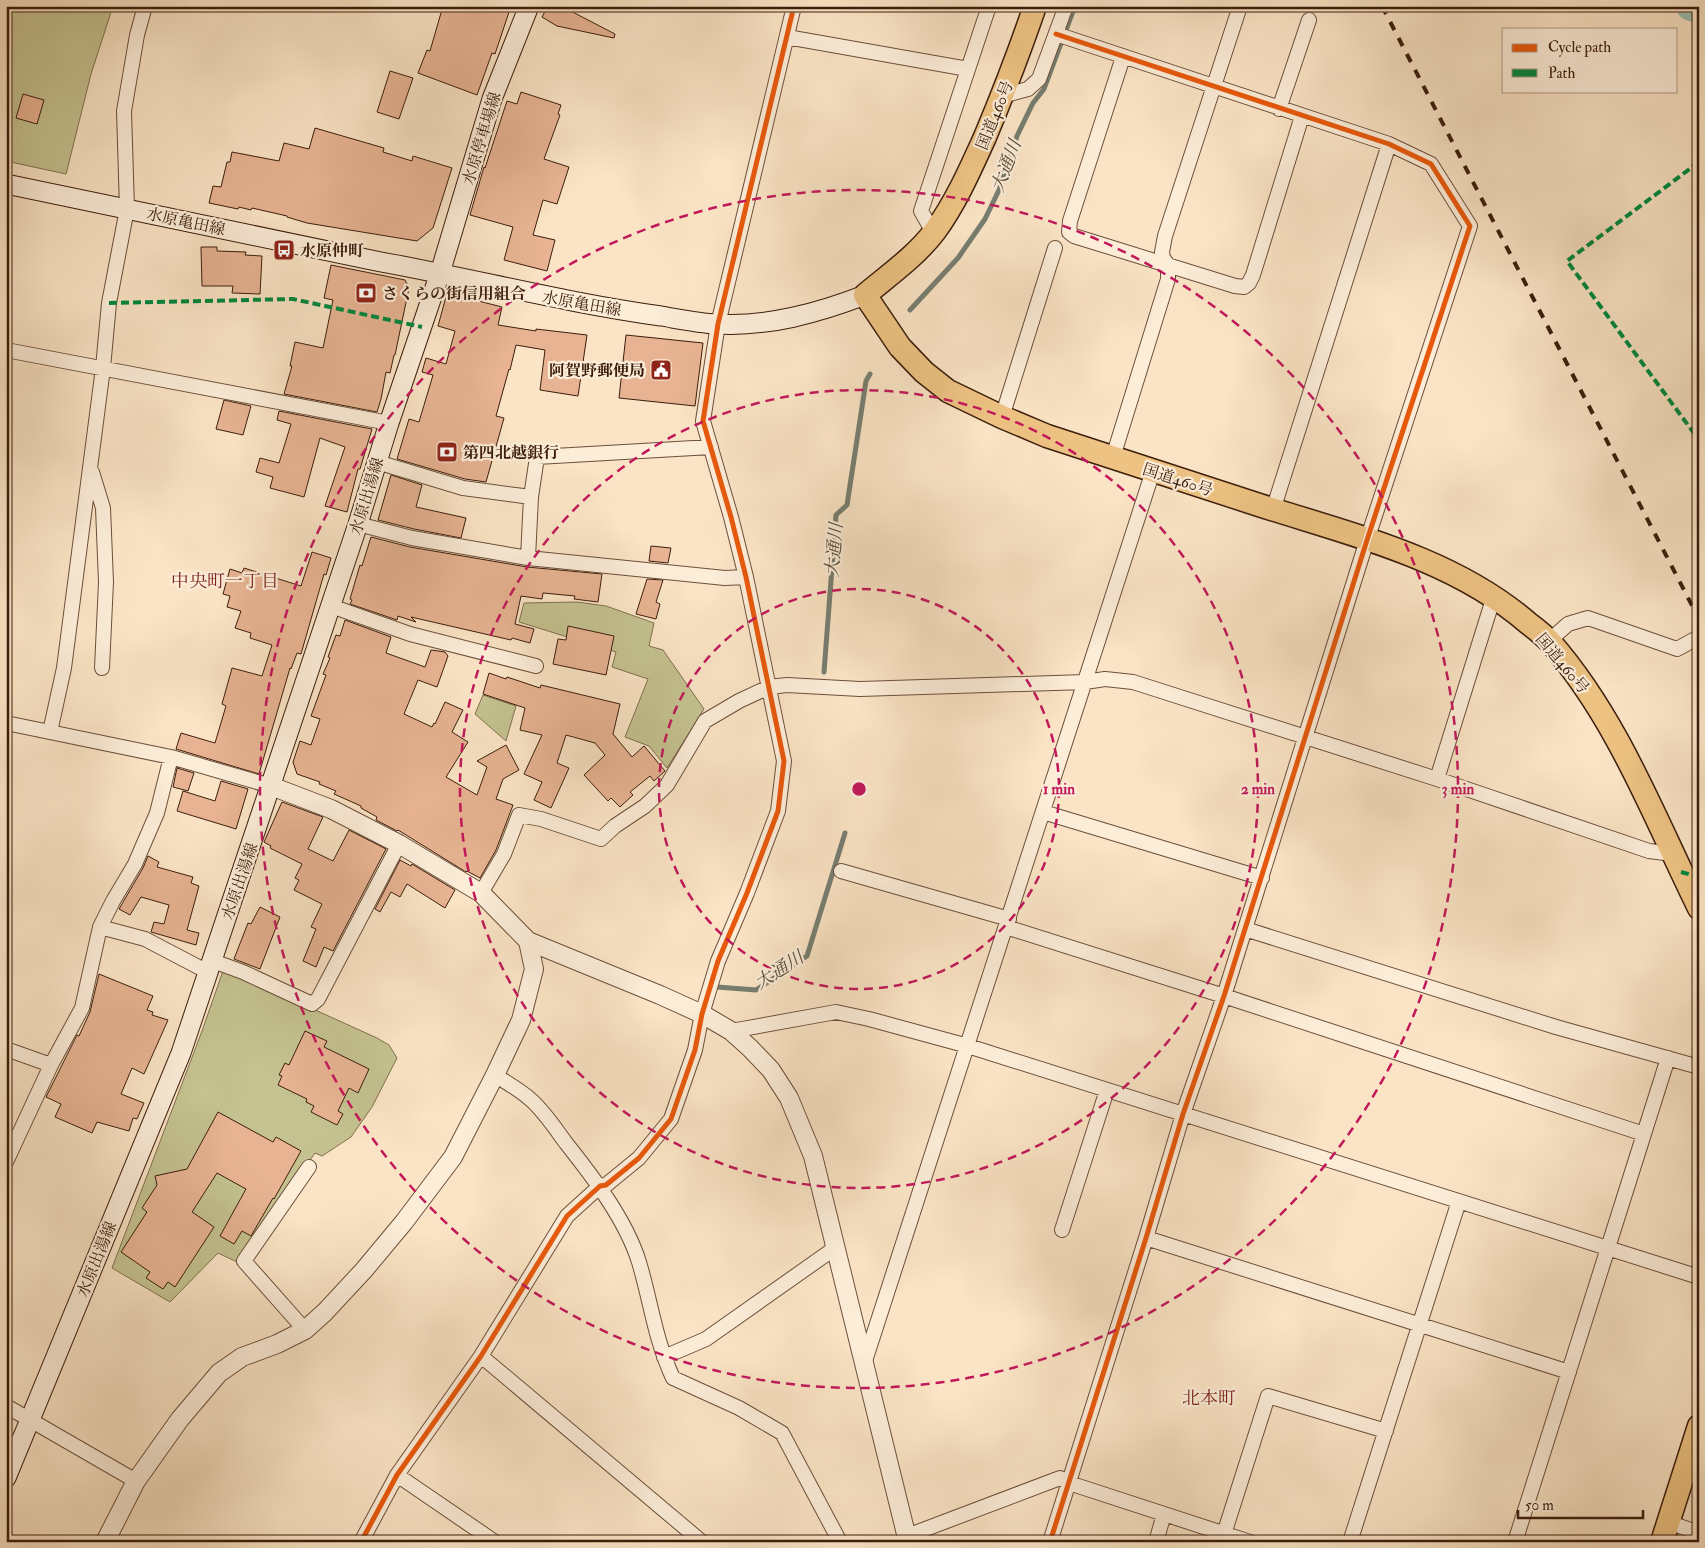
<svg xmlns="http://www.w3.org/2000/svg" width="1705" height="1548" viewBox="0 0 1705 1548" font-family="'IM FELL Double Pica','Noto Serif JP',serif">
  <style>
    .green { fill: #c4c290; stroke: #80704e }
    .lines { fill: none; stroke-linecap: round; stroke-linejoin: round }
    .stream { stroke: #777e71; stroke-width: 5 }
    .river { stroke: #9ebfb4; stroke-width: 30 }
    .building { fill: #e7b392; stroke: #3c1d0c }
    .minor-casing { stroke: #6c4f3a; stroke-width: 16 }
    .tertiary-casing { stroke: #6c4f3a; stroke-width: 20 }
    .secondary-casing { stroke: #3c1d0c; stroke-width: 21 }
    .trunk-casing { stroke: #3c1d0c; stroke-width: 25 }
    .minor { stroke: #fcedd9; stroke-width: 14 }
    .tertiary { stroke: #fcedd9; stroke-width: 18 }
    .secondary { stroke: #fcedd9; stroke-width: 19 }
    .trunk { stroke: #edc282; stroke-width: 22 }
    .rail { stroke: #3c1d0c; stroke-width: 4; stroke-dasharray: 9 9; stroke-linecap: butt }
    .quiet { stroke: #00873e; stroke-width: 4; stroke-dasharray: 8 4; stroke-linecap: butt }
    .cycleway-casing { stroke: #fcedd9; stroke-width: 8 }
    .cycleway { stroke: #e8590c; stroke-width: 5 }
    .ring { fill: none; stroke: #c2185b; stroke-width: 2.5; stroke-dasharray: 9 6 }
    .labels { text-anchor: middle; stroke-width: 4.5; stroke-linejoin: round; paint-order: stroke }
    .street-label { font-size: 16px; fill: #3c1d0c; stroke: #fcedd9 }
    .poi-label { font-size: 16px; font-weight: bold; fill: #3c1d0c; stroke: #fcedd9; text-anchor: start }
    .water-label { font-size: 18px; font-style: italic; fill: #594e3e; stroke: #fcedd9 }
    .neighbourhood-label { font-size: 18px; fill: #7a1f14; stroke: #fcedd9 }
    .centre { fill: #c2185b; stroke: #fcedd9; stroke-width: 2.5 }
    .ring-label { font-size: 15px; text-anchor: middle; font-weight: bold; fill: #c2185b; stroke: #fcedd9; stroke-width: 4.5; stroke-linejoin: round; paint-order: stroke }
  </style>
  <rect width="100%" height="100%" fill="#fae4c5"/>
  <filter id="stains"><feTurbulence type="fractalNoise" baseFrequency=".004" numOctaves="4"/><feColorMatrix values="0 0 0 0 .2 0 0 0 0 .09 0 0 0 0 .02 0 0 0 .5 -.17"/></filter>
  <radialGradient id="worn" r=".72"><stop offset=".6" stop-color="#630" stop-opacity="0"/><stop offset="1" stop-color="#630" stop-opacity=".3"/></radialGradient>
  <path class="green" d="M6,6H113L91,74L66,174L6,161Z
    M577,602L606,606L654,623L649,646L663,650L704,709L667,768L649,746L625,737L648,679L612,667L616,652L519,622L524,603Z
    M483,695L516,706L506,741L475,714Z
    M223,971L238,975L377,1038L389,1045L397,1058L372,1107L351,1137L322,1156L315,1153L237,1262L218,1253L170,1302L112,1268L202,1031Z"/>
  <g class="lines">
    <path class="stream" d="M910,310L958,258L985,219L999,190L1017,136L1033,103L1044,89L1075,6
      M824,672L836,515L847,505L866,381L870,374
      M717,987L756,990L807,956L845,833"/>
    <path class="river" d="M1691,6L1699,8"/>
  </g>
  <path class="building" d="M443,6H511L495,54L492,53L477,95L418,73L427,50L430,51Z
    M548,6H561L615,34L614,38L557,26L542,17Z
    M390,71L413,78L399,119L377,112Z
    M521,92L561,105L558,114L560,115L544,159L569,167L557,204L543,200L533,235L555,240L547,271L504,260L513,227L470,215L484,167L485,168L507,101L517,104Z
    M23,94L44,100L37,124L16,118Z
    M315,128L384,148L383,152L412,161L413,156L452,168L433,228L417,241L307,223L287,217V216L252,208L251,210L239,207L238,209L209,203L213,186L221,187L227,162H230L232,152L279,161L284,143L309,149Z
    M201,247H217V251L246,252L245,255L262,256L260,294L232,293L233,286H202Z
    M331,265L405,280L409,288L395,355H394L390,373L386,372L381,399L377,412L284,394L292,366H290L295,342L323,348L333,300L324,298Z
    M447,293L502,307L498,325L536,331V329L587,335L578,396L540,390L545,350L516,345L510,370L509,369L496,416L504,418L486,482L465,479L397,459L409,419L419,422L433,375L422,372L426,358L446,364L455,331L438,326Z
    M626,335L703,343L695,406L619,398Z
    M224,400L251,406L243,435L216,429Z
    M279,411L372,429L360,469H358L347,512L325,506L345,447L320,438L304,497L270,488L273,477L256,472L260,458L279,463L291,424L277,420Z
    M391,475L422,485L416,507L466,518L461,538L414,529L378,520Z
    M371,537L410,547L527,567L602,574L598,602L574,599L575,596L543,593L542,599L521,596L515,624L534,629L530,643L512,638L511,640L411,617L416,622L398,616L397,620L350,604L352,600L350,599L360,565L362,566Z
    M651,546L671,548L668,563L649,561Z
    M312,552L331,558L326,575L324,574L301,654L297,653L291,669L290,668L259,774L176,749L181,733L215,743L226,706L222,704L232,668L262,676L272,645L250,638L251,633L235,628L241,611L227,607L230,596L223,594L230,569L242,573L244,568L301,586Z
    M647,579L663,580L656,602L660,604L656,619L636,614Z
    M345,620L391,637L386,653L425,667L431,650L445,652L448,656L437,687L418,680L404,714L432,727L434,723L435,724L445,702L463,710L452,732L468,742L446,777L477,795L487,767L477,761L506,745L519,770L503,779L496,799L513,805L496,850L480,878L467,871L466,872L398,830L397,831L376,820L377,817L361,808V806L334,794L336,791L319,784L320,782L297,774L293,762L300,741L311,745L320,719L311,716L326,675L323,674L330,658L328,657L336,635L340,636Z
    M568,626L614,636L606,675L553,664L558,639L566,640Z
    M489,673L506,679L507,677L540,688L541,685L620,704L613,734L632,757L644,746L665,771L654,781L650,776L630,792L633,795L620,807L611,798L608,801L584,775L605,755L595,743L566,735L557,763L569,768L551,808L534,800L542,782L524,774L542,735L520,730L525,708L483,694Z
    M177,768L194,773L188,791L173,787Z
    M221,781L248,789L236,829L177,811L183,791L215,801Z
    M282,802L323,817L308,849L333,861L349,830L386,849L333,951L324,947L316,967L303,961L316,929L311,927L322,904L294,890L299,880L295,878L302,864L270,848L271,846L264,842Z
    M148,856L159,862L157,867L193,877L191,883L199,886L187,930L199,933L196,945L151,932L154,922L164,924L169,905L141,897L130,915L119,909L143,868Z
    M400,860L411,866L412,864L455,890L445,908L407,884L400,897L391,892L380,912L375,909Z
    M260,907L280,917L260,969L234,959L248,923L251,924Z
    M99,974L153,996L147,1010L153,1012L152,1015L168,1020L144,1074L132,1068L121,1094L144,1103L137,1119L133,1118L129,1131L97,1122L92,1133L55,1117L61,1104L46,1097L77,1035L79,1036L90,1012Z
    M305,1031L327,1041L324,1047L369,1069L358,1093L349,1088L338,1111L343,1114L337,1125L311,1112L314,1106L306,1102L307,1099L278,1085L282,1076L279,1075L285,1063L289,1065Z
    M218,1112L273,1142L276,1137L301,1151L274,1199L273,1198L251,1236L242,1231L234,1244L220,1236L246,1189L217,1173L192,1212L214,1227L175,1287L168,1282L163,1289L146,1278L150,1272L121,1252L147,1212L142,1208L157,1185L155,1176L187,1169Z"/>
  <g class="lines">
    <g class="minor-casing">
      <path id="minor" d="M787,37L968,69
        M1123,57L1070,221L1069,232L1074,236L1235,286L1244,287L1249,283L1253,275L1302,116
        M1002,96L1028,89L1039,79L1066,6
        M1279,109L1309,20
        M933,232L921,211L989,6
        M6,350L389,423
        M1002,417L1055,248
        M1113,457L1168,279V265L1163,258L1162,252L1165,236L1240,6
        M377,462L463,488L531,497L537,457L711,447
        M92,472L103,508L106,582L102,668
        M1273,510L1389,144
        M358,524L412,538L528,558L725,578L746,577
        M528,558L531,497
        M331,606L410,634L536,666
        M1549,641L1568,624L1588,618L1677,649L1699,637
        M6,723L171,757L271,786
        M50,732L64,668L103,368L109,303L127,209L124,111L137,35L145,6
        M1437,779L1494,596
        M1043,812L1262,878
        M841,871L1009,919
        M481,893L504,854L519,815L541,819L601,839L615,826L645,806L667,785L705,721L739,701L769,687L787,685L860,689L1085,682L1105,679L1133,682L1437,779L1649,851L1673,854
        M100,927L145,939L208,972
        M1006,927L1224,996L1644,1134
        M1245,929L1556,1027L1699,1067
        M213,961L243,972L312,1004L318,999L399,844
        M731,1031L836,1012L869,1019L968,1046L1699,1277
        M6,1049L51,1065
        M495,1075C507,1083 520,1090 530,1099C544,1111 555,1128 566,1143C593,1177 626,1220 639,1262C651,1302 655,1340 673,1378L739,1408L782,1433L840,1542
        M6,1162L51,1065L82,1008L100,927L113,901L135,864L157,813L171,757
        M1062,1230L1107,1090
        M1146,1238L1569,1372
        M305,1330L244,1261L309,1167
        M481,1356L702,1542
        M664,1357L706,1339L835,1248
        M864,1364L1153,471
        M6,1406L136,1481
        M397,1475L495,1542
        M1668,1522L1699,1533
        M1224,1534L1268,1396L1386,1431
        M907,1536L1060,1478L1069,1483L1250,1542
        M361,1542L397,1475L481,1356L567,1216L600,1186L606,1185L639,1158L671,1119L695,1050L702,1014L718,961L747,893L778,811L784,761L746,577L731,517L703,421L718,324L794,6
        M1050,1542L1146,1238L1183,1114L1224,996L1367,540L1470,226L1431,164L1389,144L1056,34
        M1156,1542L1164,1514
        M1350,1542L1459,1201
        M1515,1542L1668,1058"/>
    </g>
    <g class="tertiary-casing">
      <path id="tertiary" d="M271,786L331,809L399,844L481,893L528,941L660,995L702,1014L731,1031L750,1048L771,1070L789,1098L813,1156L908,1542
        M105,1542L136,1481L180,1419L219,1373L242,1357L277,1344L305,1330L325,1312L364,1270L404,1222L453,1157L495,1075L521,1020L534,969L528,941"/>
    </g>
    <g class="secondary-casing">
      <path id="secondary" d="M6,184L381,262C475,279 566,303 661,316C679,319 698,323 717,324C768,327 818,313 865,295
        M6,1478L181,1053L358,524L389,423L440,273L492,99L529,6"/>
    </g>
    <g class="trunk-casing">
      <path id="trunk" d="M1035,6C1020,50 1003,94 985,137C970,170 956,202 935,231C916,256 889,275 865,295L900,347L924,372L948,391L1002,417L1047,436C1118,459 1188,482 1259,505C1352,535 1453,558 1528,623C1536,629 1544,635 1551,643C1618,720 1654,817 1699,908
        M1662,1542L1699,1426"/>
    </g>
    <use href="#minor" class="minor"/>
    <use href="#tertiary" class="tertiary"/>
    <use href="#secondary" class="secondary"/>
    <use href="#trunk" class="trunk"/>
    <path class="rail" d="M1382,6L1699,619"/>
    <path class="quiet" d="M1699,162L1567,261L1699,440
      M109,303L293,299L422,327
      M1681,872L1699,877"/>
    <g class="cycleway-casing">
      <path id="cycleway" d="M361,1542L397,1475L481,1356L567,1216L600,1186L606,1185L639,1158L671,1119L695,1050L702,1014L718,961L747,893L778,811L784,761L746,577L731,517L703,421L718,324L794,6
        M1050,1542L1146,1238L1183,1114L1224,996L1367,540L1470,226L1431,164L1389,144L1056,34"/>
    </g>
    <use href="#cycleway" class="cycleway"/>
  </g>
  <g class="ring">
    <circle cx="859" cy="789" r="200"/>
    <circle cx="859" cy="789" r="399"/>
    <circle cx="859" cy="789" r="599"/>
  </g>
  <defs>
    <g id="bus-square" transform="scale(1.125)"><rect x="-9" y="-9" width="18" height="18" rx="4" fill="#8f2418" stroke="#fcedd9"/><path d="M-5-6H5V4H4V6H2V4H-2V6H-4V4H-5ZM-3.5-4V0h7V-4ZM-3.5 1.2v1.5H-2V1.2ZM2 1.2v1.5H3.5V1.2Z" fill="#fff"/></g>
    <g id="bank-square" transform="scale(1.125)"><rect x="-9" y="-9" width="18" height="18" rx="4" fill="#8f2418" stroke="#fcedd9"/><path d="M-6-4H6V4H-6ZM0-2.3a2.3 2.3 0 1 0 0 4.6a2.3 2.3 0 1 0 0-4.6Z" fill="#fff"/></g>
    <g id="civic-square" transform="scale(1.125)"><rect x="-9" y="-9" width="18" height="18" rx="4" fill="#8f2418" stroke="#fcedd9"/><path d="M-.6-6.5H3V-4.5H.6V-3L4-1V1h2V6H-6V1h2V-1L-.6-3ZM-1.2 2.5V6h2.4V2.5Z" fill="#fff"/></g>
  </defs>
  <g fill-rule="evenodd">
    <use href="#bus-square" x="284" y="250"/>
    <use href="#bank-square" x="366" y="293"/>
    <use href="#civic-square" x="661" y="370"/>
    <use href="#bank-square" x="447" y="452"/>
  </g>
  <g class="labels">
    <g class="street-label">
      <text transform="translate(994 115) rotate(-68)" y="6">国道460号</text>
      <text transform="translate(481 138) rotate(-73)" y="6">水原停車場線</text>
      <text transform="translate(186 221) rotate(12)" y="6">水原亀田線</text>
      <text transform="translate(582 303) rotate(10)" y="6">水原亀田線</text>
      <text transform="translate(1178 479) rotate(18)" y="6">国道460号</text>
      <text transform="translate(366 496) rotate(-73)" y="6">水原出湯線</text>
      <text transform="translate(1563 663) rotate(50)" y="6">国道460号</text>
      <text transform="translate(239 881) rotate(-71)" y="6">水原出湯線</text>
      <text transform="translate(96 1259) rotate(-68)" y="6">水原出湯線</text>
    </g>
    <g class="poi-label">
      <text x="300" y="256">水原仲町</text>
      <text x="382" y="299">さくらの街信用組合</text>
      <text x="645" y="376" text-anchor="end">阿賀野郵便局</text>
      <text x="463" y="458">第四北越銀行</text>
    </g>
    <g class="water-label">
      <text transform="translate(1006 166) rotate(-69)" y="6">大通川</text>
      <text transform="translate(834 550) rotate(-85)" y="6">大通川</text>
      <text transform="translate(779 970) rotate(-33)" y="6">大通川</text>
    </g>
    <g class="neighbourhood-label">
      <text x="225" y="587">中央町一丁目</text>
      <text x="1209" y="1404">北本町</text>
    </g>
  </g>
  <circle cx="859" cy="789" r="8" class="centre"/>
  <g class="ring-label">
    <text x="1059" y="794">1 min</text>
    <text x="1258" y="794">2 min</text>
    <text x="1458" y="794">3 min</text>
  </g>
  <rect width="1705" height="1548" fill="none" stroke="#fae4c5" stroke-width="25"/>
  <rect x="8" y="8" width="1690" height="1533" fill="none" stroke="#3c1d0c" stroke-width="2.5"/>
  <rect x="12" y="12" width="1680" height="1523" fill="none" stroke="#3c1d0c"/>
  <rect x="1502" y="28" width="175" height="65" fill="#fcedd9" stroke="#af9a87"/>
  <rect x="1512" y="44" width="25" height="8" fill="#e8590c" stroke="#af9a87"/>
  <text x="1548" y="52" font-size="15" fill="#3c1d0c">Cycle path</text>
  <rect x="1512" y="69" width="25" height="8" fill="#00873e" stroke="#af9a87"/>
  <text x="1548" y="78" font-size="15" fill="#3c1d0c">Path</text>
  <path d="M1518 1510v8h125v-8" fill="none" stroke="#3c1d0c" stroke-width="2.5"/>
  <text x="1525" y="1510" font-size="15" fill="#3c1d0c" stroke="#fcedd9" stroke-width="4" paint-order="stroke">50 m</text>
  <rect width="100%" height="100%" filter="url(#stains)"/>
  <rect width="100%" height="100%" fill="url(#worn)"/>
</svg>
